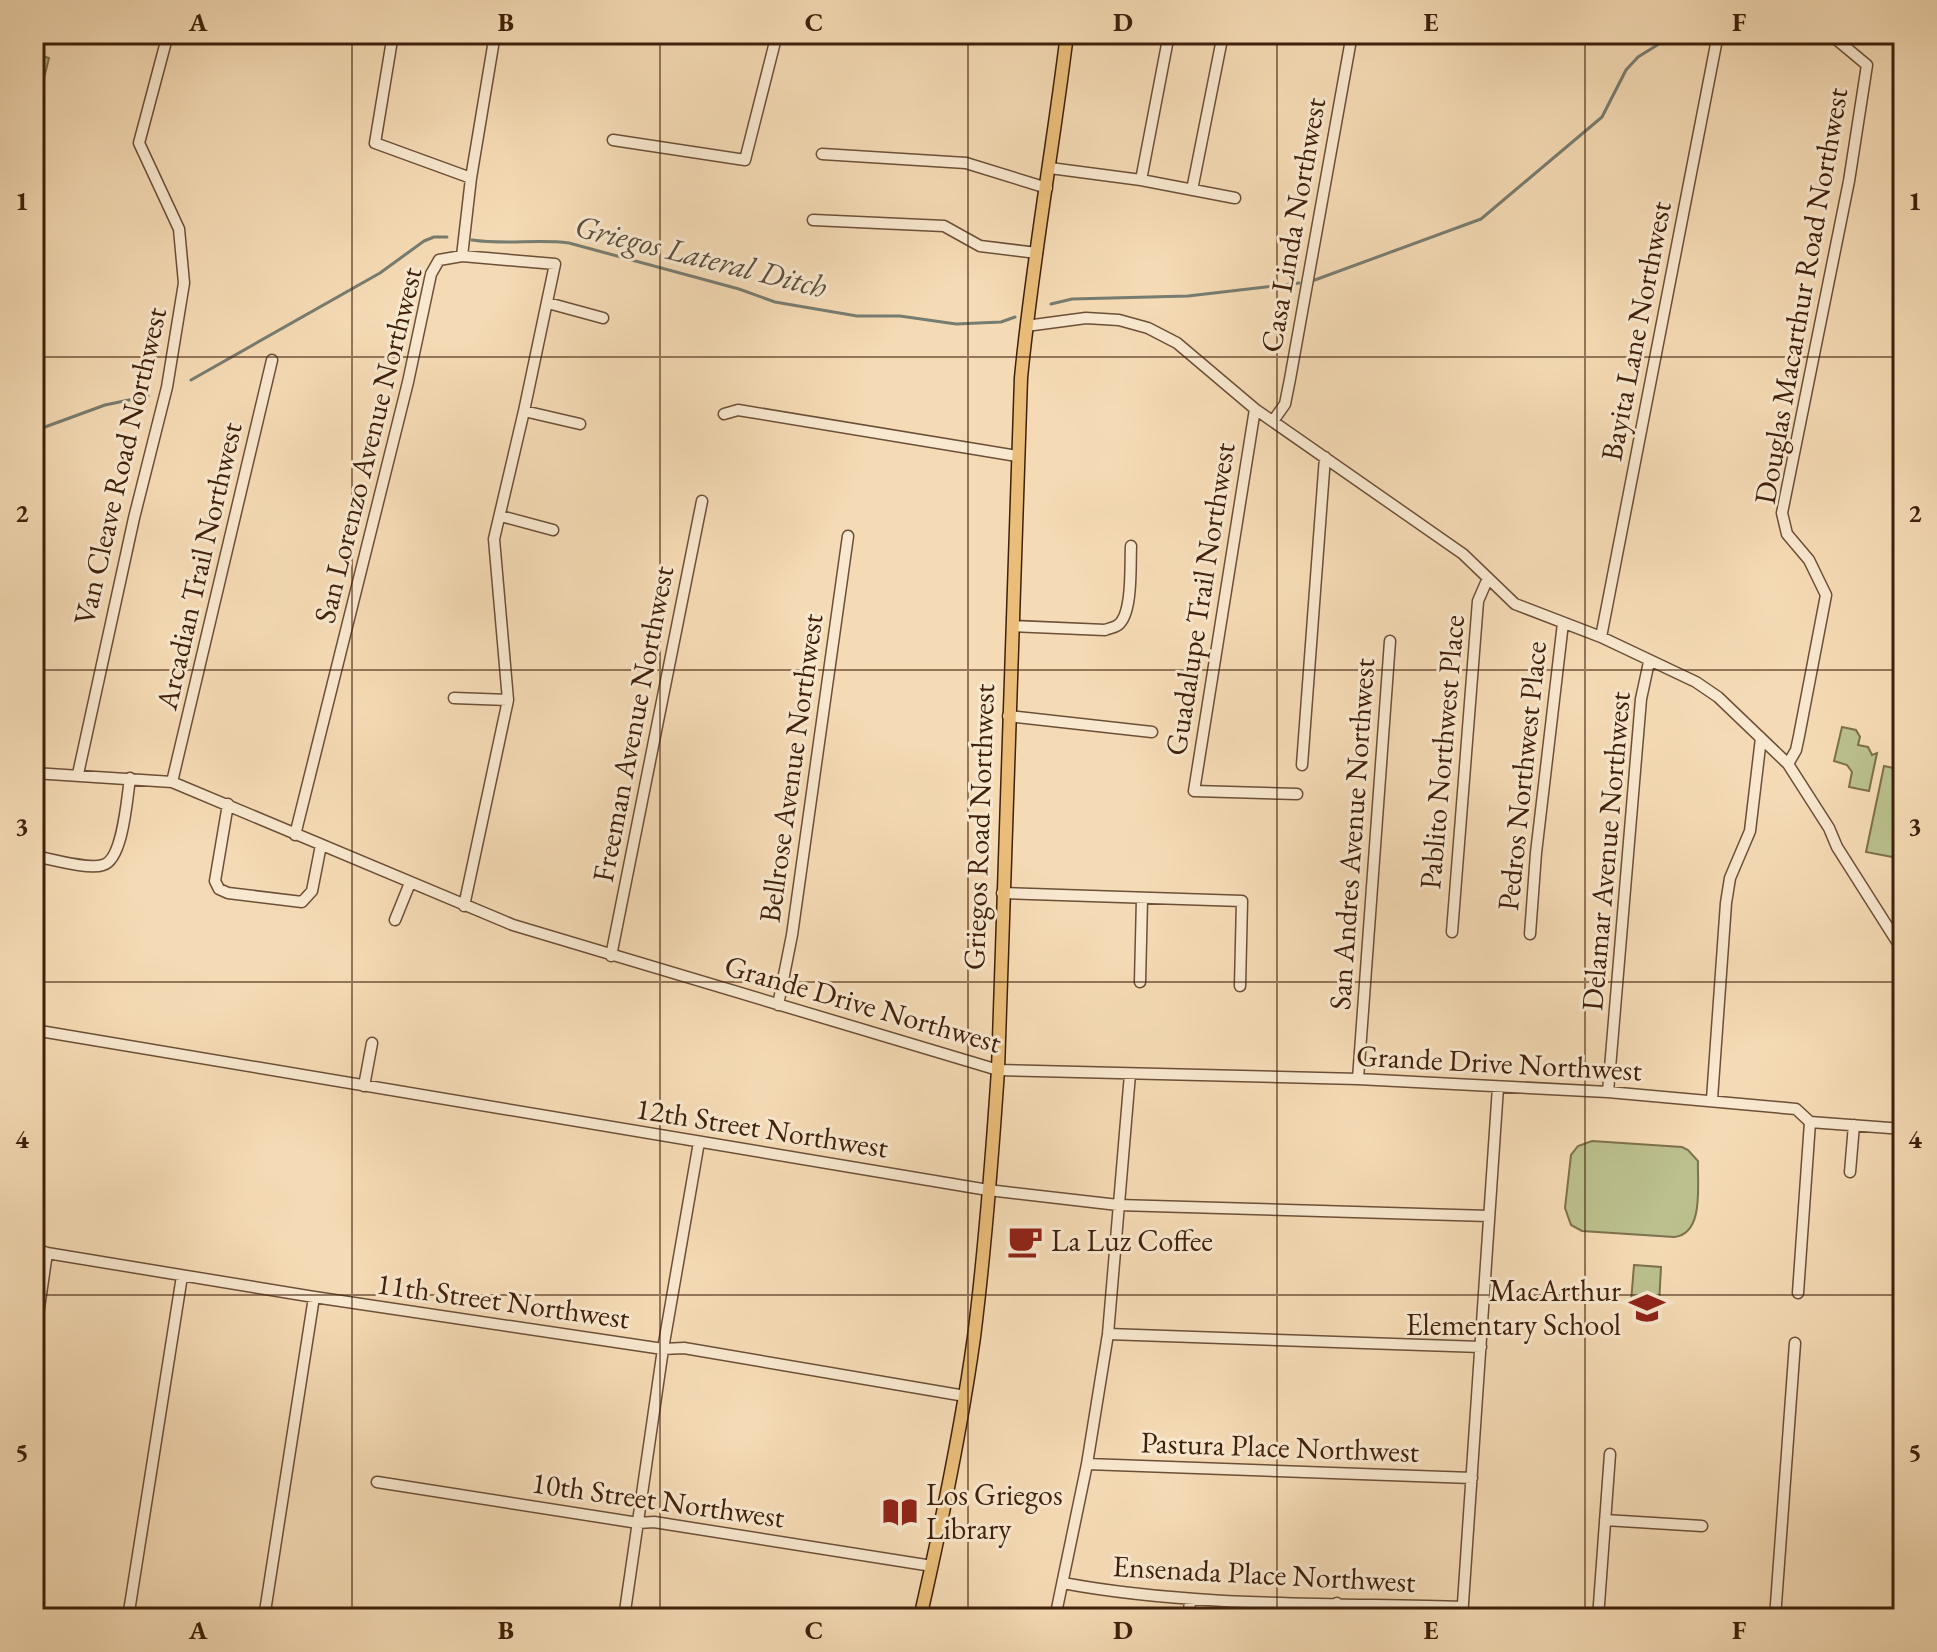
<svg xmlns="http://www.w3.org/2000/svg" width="1937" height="1652" viewBox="0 0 1937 1652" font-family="'EB Garamond',serif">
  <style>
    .green { fill: #bbc08e; stroke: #7d704c; stroke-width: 2 }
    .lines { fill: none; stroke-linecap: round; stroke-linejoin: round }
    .stream { stroke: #777c70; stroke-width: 3 }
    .minor-casing { stroke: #6c4f36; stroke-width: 13 }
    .major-casing { stroke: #3f200b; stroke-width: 15 }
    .minor { stroke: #f8e8cf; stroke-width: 10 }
    .major { stroke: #eabe7a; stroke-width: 12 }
    .grid { fill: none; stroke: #3f200b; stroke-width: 2; stroke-opacity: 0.55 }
    .labels { text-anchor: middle; stroke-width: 6; stroke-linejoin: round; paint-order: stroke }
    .street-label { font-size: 30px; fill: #3f200b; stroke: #f8e8cf }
    .poi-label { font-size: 30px; fill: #3f200b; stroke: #f8e8cf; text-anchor: start }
    .water-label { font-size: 32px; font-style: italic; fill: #5b4e3d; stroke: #f8e8cf }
    .neatline { fill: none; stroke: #3f200b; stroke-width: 3 }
    .grid-label { font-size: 26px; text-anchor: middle; font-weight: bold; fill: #3f200b }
  </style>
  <rect width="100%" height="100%" fill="#f5dbb5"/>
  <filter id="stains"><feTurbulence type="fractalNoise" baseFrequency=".0025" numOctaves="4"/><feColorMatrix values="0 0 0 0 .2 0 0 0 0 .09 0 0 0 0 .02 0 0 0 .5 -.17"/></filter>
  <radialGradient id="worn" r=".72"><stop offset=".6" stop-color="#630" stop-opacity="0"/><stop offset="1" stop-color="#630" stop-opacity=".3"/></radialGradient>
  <path class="green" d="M34,54L49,58L34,118Z
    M1842,727L1856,730L1860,737L1858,745L1868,747L1872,755L1877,753L1869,791L1849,787L1852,772L1847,765L1834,761Z
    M1884,766L1903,770V859L1866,852Z
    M1592,1141L1682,1147L1688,1150L1698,1161C1697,1183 1705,1234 1674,1237L1582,1231L1571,1225L1565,1208L1571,1155L1578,1146Z
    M1634,1265L1661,1267L1659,1304L1631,1302Z"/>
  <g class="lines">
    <path class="stream" d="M472,240C505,245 537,239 569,243L739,289L775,302L857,316H900L956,324L1001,322L1015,317
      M1312,281L1481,219L1602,117L1626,70L1638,57L1675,34
      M1051,304L1072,299L1188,296L1299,283
      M191,380L380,273L424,241L434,237H447
      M34,431L105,405L148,396"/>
    <g class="minor-casing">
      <path id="minor" d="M393,34L375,143L471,178
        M613,140L745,160L777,34
        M822,154L966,163L1047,188
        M1050,168L1141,180L1235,198
        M1141,180L1169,34
        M1192,190L1223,34
        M813,220L944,226L980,246L1037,253
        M462,256L555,264L524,411L494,539L508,700L464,906
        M548,303L603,318
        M1026,326L1086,318L1119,320L1148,328L1177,343L1255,409L1463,554L1515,604L1601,637L1696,682L1718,697L1788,764L1829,828L1837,847L1903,951
        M1255,409L1194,791L1297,794
        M524,411L580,424
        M724,414L738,410L1017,456
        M1273,421L1285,404L1290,379L1352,34
        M501,516L553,530
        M1013,626L1105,630C1109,628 1114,628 1118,625C1133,614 1130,565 1131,546
        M1601,637L1718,34
        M454,698L508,700
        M1008,716L1152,732
        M1788,764L1796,750L1799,736L1826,595L1809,560L1787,534L1782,513L1849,181L1867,65L1837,40L1824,34
        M1302,765L1325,457
        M34,773L172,782L513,925L998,1070L1358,1079L1608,1092L1796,1109L1810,1122L1903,1129
        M78,774L134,518L167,387L184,283L179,229L139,143L168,34
        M172,782L272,360
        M228,804L215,881L219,889L228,893L302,902L312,891L321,845
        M295,835L408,382L431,274L439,260L462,256L471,178L495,34
        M34,856C51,859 88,870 103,865C123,860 127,798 130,778
        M1002,893L1242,901L1240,986
        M395,920L410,883
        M1452,932L1478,601L1488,578
        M1530,934L1536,853L1563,623
        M611,956L702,501
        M1140,982L1142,899
        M778,1005L792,935L848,536
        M34,1030L988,1190L1118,1205L1489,1216
        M1358,1079L1390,641
        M364,1086L372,1043
        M1608,1092L1641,699L1649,662
        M1712,1099L1726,903L1730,878L1750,831L1761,738
        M1850,1172L1854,1125
        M34,1248L47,1253L314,1297L663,1349L684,1348L965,1396
        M1798,1293L1810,1122
        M1108,1334L1481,1347
        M34,1342L47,1253
        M1087,1464L1472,1478
        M377,1482L638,1523L654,1522L932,1566
        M1605,1520L1702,1526
        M1063,1583C1191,1607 1332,1603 1463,1607
        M128,1618L182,1276
        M264,1618L314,1297
        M624,1618L663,1349L699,1142
        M1055,1618L1087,1464L1108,1334L1130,1074
        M1187,1618L1191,1599
        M1336,1618L1337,1603
        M1462,1618L1498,1087
        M1598,1618L1610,1454
        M1775,1618L1795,1343"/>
    </g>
    <g class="major-casing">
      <path id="major" d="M920,1618C941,1526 961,1431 974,1337C985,1249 992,1159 998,1070L1021,378C1032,263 1053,149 1067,34"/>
    </g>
    <use href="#minor" class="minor"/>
    <use href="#major" class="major"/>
  </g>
  <path class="grid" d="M352,34V1618M660,34V1618M968,34V1618M1277,34V1618M1585,34V1618M34,357H1903M34,670H1903M34,982H1903M34,1295H1903"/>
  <defs>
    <g id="cafe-bare" transform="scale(2.76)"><path d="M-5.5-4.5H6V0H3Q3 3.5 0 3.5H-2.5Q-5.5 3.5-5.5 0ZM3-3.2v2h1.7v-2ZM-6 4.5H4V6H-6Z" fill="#8f2418" stroke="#f8e8cf" stroke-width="2.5" paint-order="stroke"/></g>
    <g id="school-bare" transform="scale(2.76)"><path d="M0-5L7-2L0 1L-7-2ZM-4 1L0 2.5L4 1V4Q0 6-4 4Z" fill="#8f2418" stroke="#f8e8cf" stroke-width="2.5" paint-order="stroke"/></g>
    <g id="library-bare" transform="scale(2.76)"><path d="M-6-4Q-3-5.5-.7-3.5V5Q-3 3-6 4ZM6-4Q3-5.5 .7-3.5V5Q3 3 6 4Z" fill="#8f2418" stroke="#f8e8cf" stroke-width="2.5" paint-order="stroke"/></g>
  </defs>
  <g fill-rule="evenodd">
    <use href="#cafe-bare" x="1025" y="1241"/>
    <use href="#school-bare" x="1647" y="1308"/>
    <use href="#library-bare" x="900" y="1512"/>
  </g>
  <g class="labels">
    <g class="street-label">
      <text transform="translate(1293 225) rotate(-80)" y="10">Casa Linda Northwest</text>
      <text transform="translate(1801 296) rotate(-80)" y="10">Douglas Macarthur Road Northwest</text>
      <text transform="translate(1636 331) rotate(-79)" y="10">Bayita Lane Northwest</text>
      <text transform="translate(368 445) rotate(-76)" y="10">San Lorenzo Avenue Northwest</text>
      <text transform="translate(120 466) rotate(-77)" y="10">Van Cleave Road Northwest</text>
      <text transform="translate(199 566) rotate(-77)" y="10">Arcadian Trail Northwest</text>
      <text transform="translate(1200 599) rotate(-81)" y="10">Guadalupe Trail Northwest</text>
      <text transform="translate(633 724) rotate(-79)" y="10">Freeman Avenue Northwest</text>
      <text transform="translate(1442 752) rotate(-85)" y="10">Pablito Northwest Place</text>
      <text transform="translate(791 768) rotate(-82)" y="10">Bellrose Avenue Northwest</text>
      <text transform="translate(1522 776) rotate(-84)" y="10">Pedros Northwest Place</text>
      <text transform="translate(979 827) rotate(-88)" y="10">Griegos Road Northwest</text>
      <text transform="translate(1352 834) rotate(-86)" y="10">San Andres Avenue Northwest</text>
      <text transform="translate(1606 851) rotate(-85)" y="10">Delamar Avenue Northwest</text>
      <text transform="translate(863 1004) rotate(16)" y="10">Grande Drive Northwest</text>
      <text transform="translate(1499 1063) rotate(3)" y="10">Grande Drive Northwest</text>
      <text transform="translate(762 1128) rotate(9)" y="10">12th Street Northwest</text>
      <text transform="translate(503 1301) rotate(8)" y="10">11th Street Northwest</text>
      <text transform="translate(1280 1447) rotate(2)" y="10">Pastura Place Northwest</text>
      <text transform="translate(658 1500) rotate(8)" y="10">10th Street Northwest</text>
      <text transform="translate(1264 1574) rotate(3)" y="10">Ensenada Place Northwest</text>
    </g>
    <g class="poi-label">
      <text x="1051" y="1251">La Luz Coffee</text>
      <text x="1621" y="1301" text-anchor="end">MacArthur<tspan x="1621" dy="34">Elementary School</tspan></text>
      <text x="926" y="1505">Los Griegos<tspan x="926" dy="34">Library</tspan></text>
    </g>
    <g class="water-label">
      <text transform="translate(701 256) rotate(14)" y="11">Griegos Lateral Ditch</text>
    </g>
  </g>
  <rect width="1937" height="1652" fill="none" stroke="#f5dbb5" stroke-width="88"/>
  <rect x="44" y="44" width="1849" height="1564" class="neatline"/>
  <g class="grid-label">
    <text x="198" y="31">A</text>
    <text x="506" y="31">B</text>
    <text x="814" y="31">C</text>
    <text x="1123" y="31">D</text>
    <text x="1431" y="31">E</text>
    <text x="1739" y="31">F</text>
    <text x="22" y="210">1</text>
    <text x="1915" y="210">1</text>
    <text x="22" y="522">2</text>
    <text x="1915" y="522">2</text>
    <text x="22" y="835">3</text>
    <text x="1915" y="835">3</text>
    <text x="22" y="1148">4</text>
    <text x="1915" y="1148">4</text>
    <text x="22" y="1461">5</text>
    <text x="1915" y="1461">5</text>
    <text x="198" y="1639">A</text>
    <text x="506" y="1639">B</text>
    <text x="814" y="1639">C</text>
    <text x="1123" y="1639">D</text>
    <text x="1431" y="1639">E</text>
    <text x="1739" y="1639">F</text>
  </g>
  <rect width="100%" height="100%" filter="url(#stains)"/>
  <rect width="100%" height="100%" fill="url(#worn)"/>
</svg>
